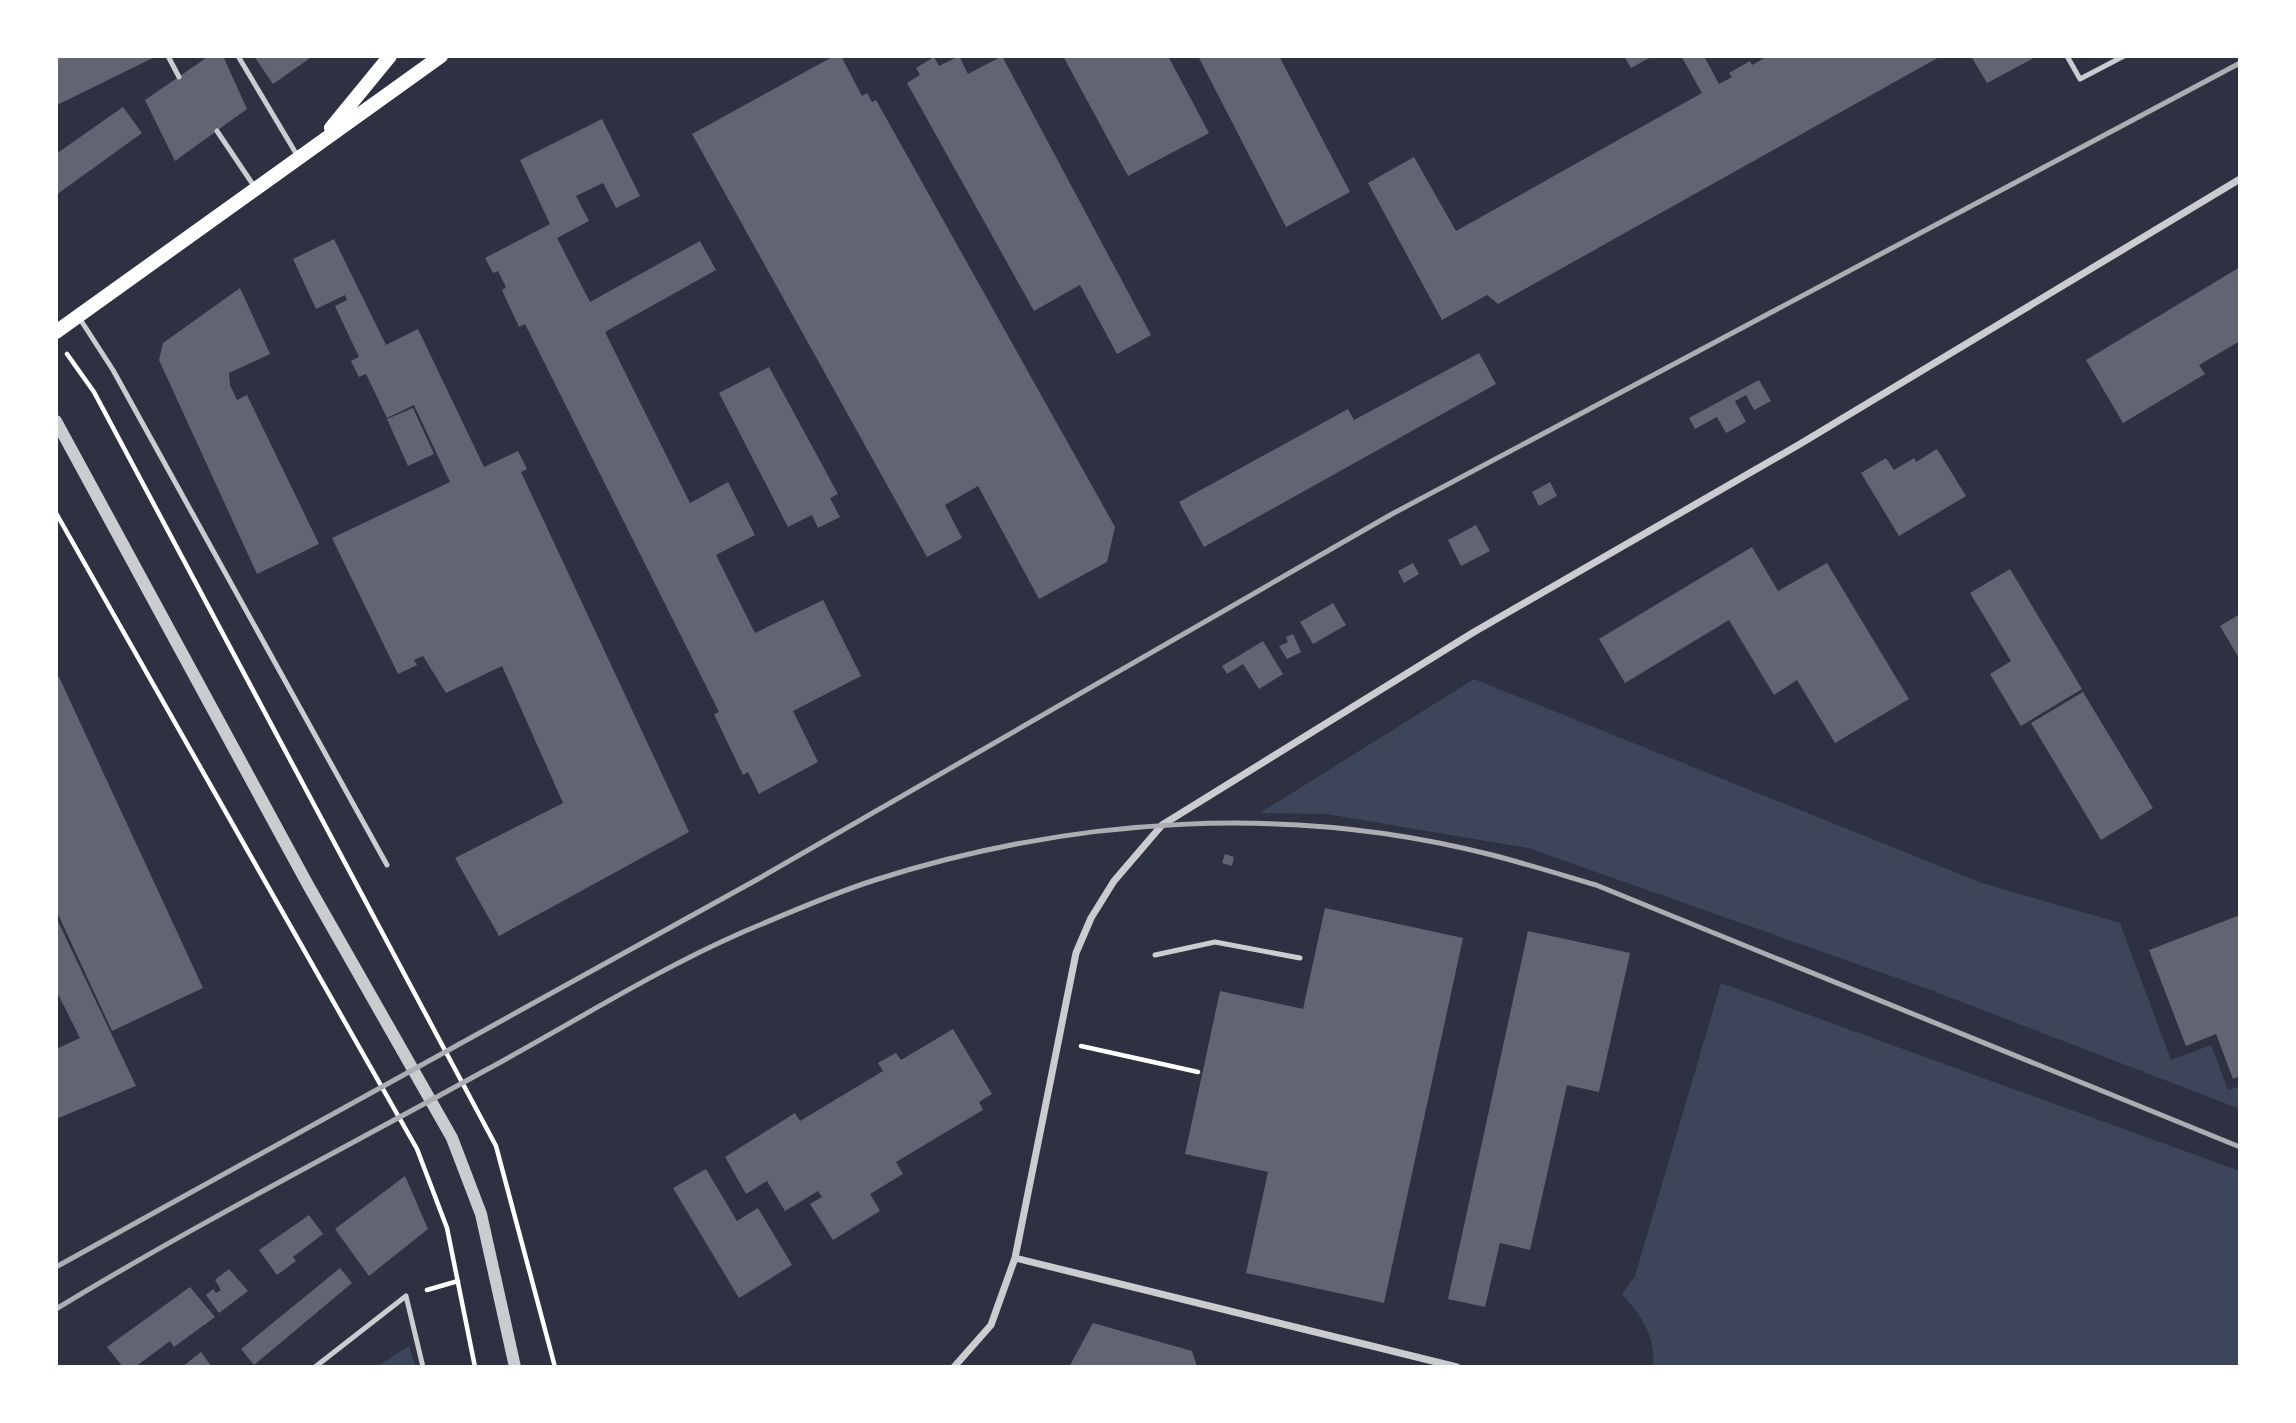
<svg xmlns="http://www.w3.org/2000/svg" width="2296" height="1423" viewBox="0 0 2296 1423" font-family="'Sofia Sans Condensed',sans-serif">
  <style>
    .green { fill: #3c4559 }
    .building { fill: #626471 }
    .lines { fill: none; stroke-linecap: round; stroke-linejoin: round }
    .path { stroke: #fff; stroke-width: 4.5 }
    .service { stroke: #caccd0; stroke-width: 5 }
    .minor { stroke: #caccd0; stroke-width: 7 }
    .tertiary { stroke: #caccd0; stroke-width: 12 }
    .secondary { stroke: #fff; stroke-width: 14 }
    .rail { stroke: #abadb3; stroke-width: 5 }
  </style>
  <rect width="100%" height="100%" fill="#2d3142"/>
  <path class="green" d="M1474,679L1982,883L2120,923L2171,1060L2211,1045L2228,1090L2240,1086V1109L1928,989L1528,848L1326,814L1260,813Z
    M1721,983L2240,1171V1367H1653C1656,1337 1642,1316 1622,1294L1635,1276Z
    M409,1346L416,1367H376Z"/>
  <path class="building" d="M56,56H157L57,105Z
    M209,56H223L247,109L175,161L145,100Z
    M254,56H313L273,84Z
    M834,56H841L862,96L867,93L872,102L876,100L1115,527L1107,562L1039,599L978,486L945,505L962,538L927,557L692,134Z
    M959,56L968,74L1002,56L1151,335L1117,354L1080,285L1034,311L907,83L920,75L916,68L934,57L939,66Z
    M1063,56H1168L1209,133L1128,176Z
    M1198,56H1279L1350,192L1286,227Z
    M1624,56H1653L1631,68Z
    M1681,56H1704L1719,84L1732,77L1729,73L1750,61L1752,65L1768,56H1941L1498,304L1487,295L1442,320L1368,183L1414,157L1456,231L1702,93Z
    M1971,56H2031L2032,59L1987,83Z
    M123,107L142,133L56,195V154Z
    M602,119L640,196L616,208L603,183L576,196L589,221L557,238L590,302L700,241L716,270L605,332L690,503L728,482L755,535L716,555L755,633L823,600L861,676L793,711L818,762L759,794L748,772L743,775L714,714L719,712L525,324L519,327L502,290L506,287L498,271L493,273L485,258L550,224L520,160Z
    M334,239L386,345L418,329L484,467L518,451L527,469L521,472L689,832L499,936L455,858L563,803L502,666L446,693L423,656L414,660L417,665L398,674L332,538L450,482L414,405L387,418L366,374L359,377L351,361L359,357L335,306L347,300L345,295L316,309L293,259Z
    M2240,267V341L2199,365L2205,374L2123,423L2086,360Z
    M240,288L270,354L229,373L230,385L237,400L247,395L319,544L257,574L159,360L163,343Z
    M1479,353L1496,384L1204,547L1179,502L1348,409L1354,420Z
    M769,367L838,494L830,498L840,517L818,528L812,515L788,527L719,393Z
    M1759,380L1771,401L1754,410L1746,395L1735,401L1746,422L1726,433L1717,417L1695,429L1689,418Z
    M413,408L434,454L408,466L387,419Z
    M1937,449L1966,496L1899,536L1861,473L1886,458L1894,470L1914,458L1916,462Z
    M1550,482L1557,496L1539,506L1532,492Z
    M1476,525L1490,551L1461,566L1448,540Z
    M1752,547L1778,591L1827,563L1909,699L1835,743L1797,680L1774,695L1729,620L1625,683L1599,639Z
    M1413,563L1419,574L1404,583L1398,571Z
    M2010,569L2082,689L2021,726L1990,674L2011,661L1970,593Z
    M1333,603L1346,625L1313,644L1300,622Z
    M2240,614V660L2220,626Z
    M1293,634L1301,652L1287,659L1279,646L1288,642L1286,637Z
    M1263,641L1283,674L1259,689L1243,664L1227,674L1222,666Z
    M59,677L203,988L112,1031L56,910V678Z
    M2083,692L2153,808L2101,840L2031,723Z
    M1225,854L1234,857L1232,866L1222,863Z
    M1325,908L1463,938L1384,1303L1246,1273L1268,1172L1185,1154L1220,991L1303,1009Z
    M2240,915V1076L2233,1079L2216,1034L2186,1046L2149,950Z
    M56,917L136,1086L56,1119V1049L80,1038L56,990Z
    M1528,931L1630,953L1599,1092L1567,1085L1530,1250L1500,1243L1485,1307L1448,1299Z
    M953,1029L992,1094L979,1102L983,1110L896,1162L903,1174L870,1194L880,1211L833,1240L810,1204L822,1197L818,1191L785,1211L767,1181L746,1194L725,1157L795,1113L800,1121L883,1071L878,1063L896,1053L901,1060Z
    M706,1169L737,1221L758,1208L792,1265L739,1298L673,1188Z
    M405,1176L428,1229L369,1276L335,1229Z
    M309,1215L323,1234L293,1257L296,1261L277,1275L259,1250Z
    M340,1268L352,1283L254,1365L241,1349Z
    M229,1269L248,1291L219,1313L206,1295L213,1289L216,1293L221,1290L215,1280Z
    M190,1287L215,1317L174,1347L170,1341L135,1367H123L107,1347Z
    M1093,1323L1192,1351L1197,1367H1069Z
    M201,1352L212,1367H182Z"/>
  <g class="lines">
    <path class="path" d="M67,354L94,392L496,1146L555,1367
      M56,513L417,1149L447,1228L475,1367
      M1081,1046L1198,1072
      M427,1290L458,1281"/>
    <path class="service" d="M168,56L179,77
      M238,56L297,155
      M2067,56L2080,79L2124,56
      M217,131L256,189
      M80,319L113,370L387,865
      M1155,955L1215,942L1300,958
      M315,1367L406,1296L423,1367"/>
    <path class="minor" d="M1015,1258L1457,1367
      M954,1367L991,1325L1015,1258L1076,953L1091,918L1114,881L1162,825L1474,632L1800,444L2240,179"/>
    <path class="tertiary" d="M56,421L308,885L452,1138L481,1214L515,1367"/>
    <path class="secondary" d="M331,128L390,56
      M56,332L441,56"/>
    <path class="rail" d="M56,1267L758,879L1392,514L2240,63
      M56,1309C196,1224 343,1149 486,1070C571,1024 654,971 743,932C786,914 831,894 875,880C1072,817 1290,803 1492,855C1527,864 1562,875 1596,885L2240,1147"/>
  </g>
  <rect width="2296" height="1423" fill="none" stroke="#ffffff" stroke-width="116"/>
</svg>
